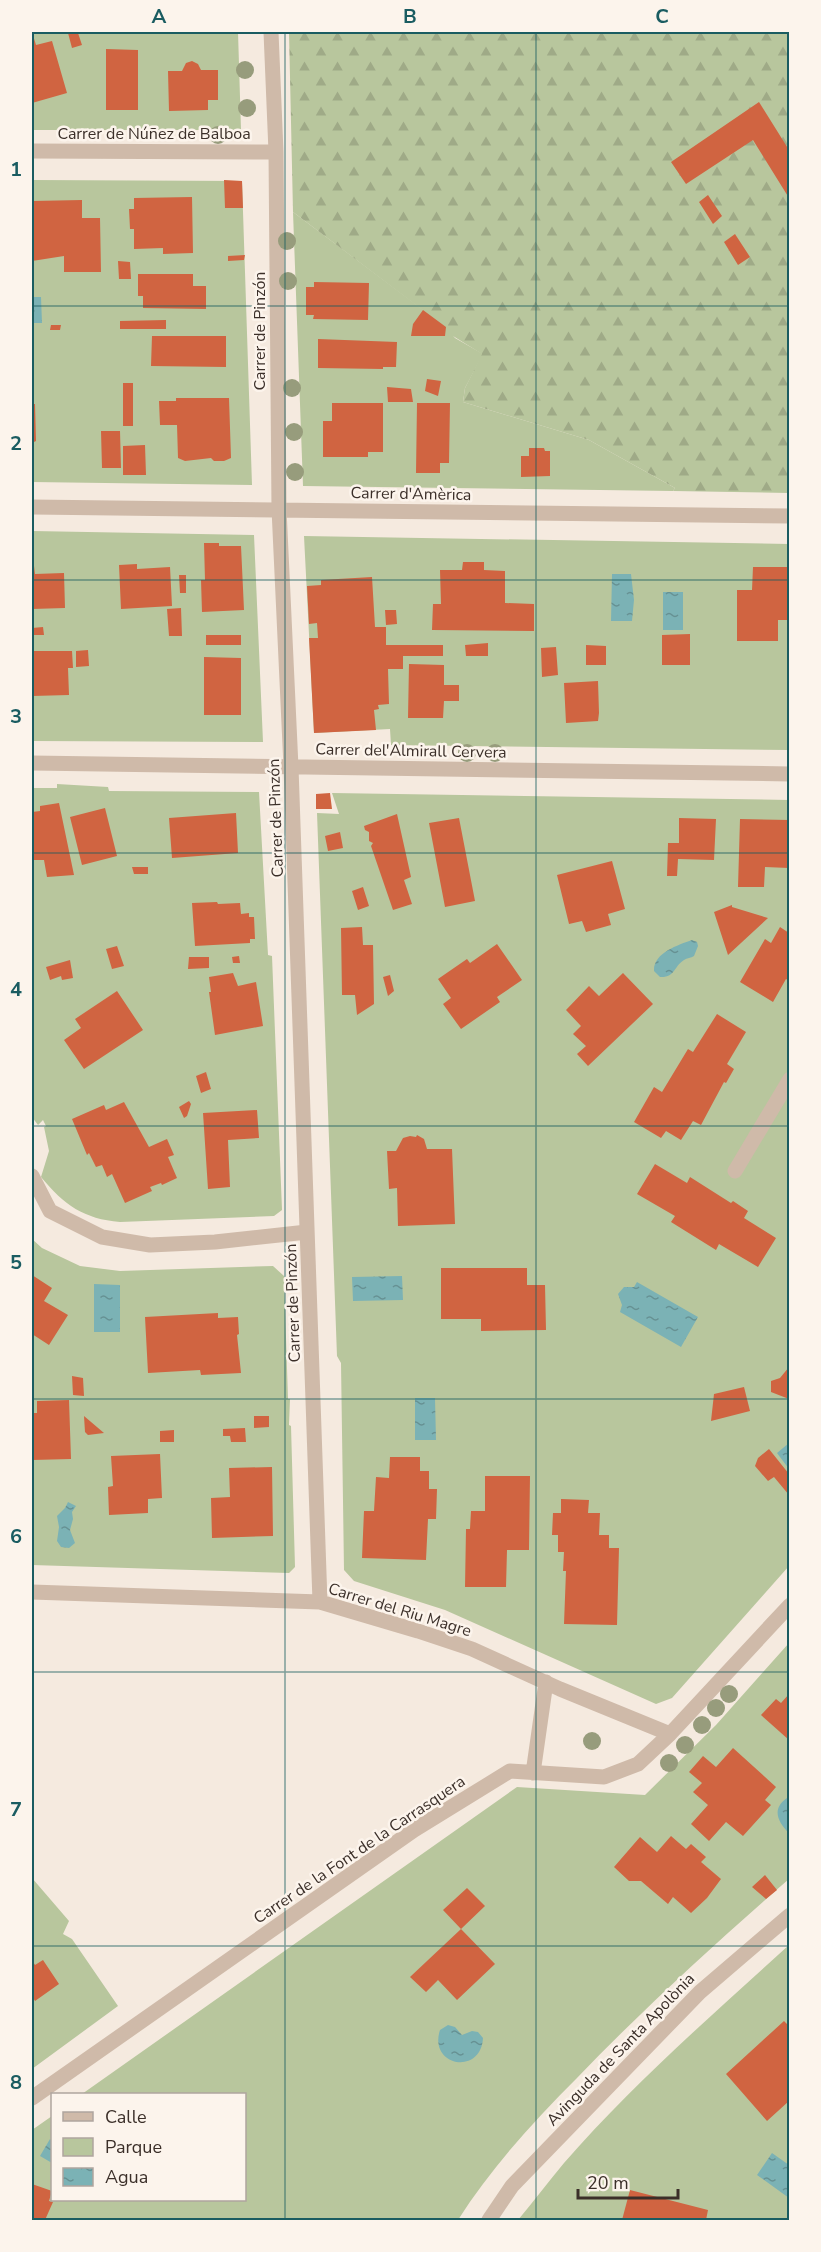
<svg xmlns="http://www.w3.org/2000/svg" width="821" height="2252" viewBox="0 0 821 2252" font-family="'Nunito Sans',sans-serif">
  <style>
    .green { fill: #b8c69d }
    .forest { fill: url(#forest-firs) }
    .water { fill: url(#water-ripples) }
    .building { fill: #d06441 }
    .lines { fill: none; stroke-linecap: round; stroke-linejoin: round }
    .lane { stroke: #cfbaa9; stroke-width: 15 }
    .street { stroke: #cfbaa9; stroke-width: 15 }
    .tree { fill: #979c7c }
    .grid { fill: none; stroke: #1a5c61; stroke-width: 1.5; stroke-opacity: 0.55 }
    .labels { text-anchor: middle; stroke-width: 5; stroke-linejoin: round; paint-order: stroke }
    .street-label { font-size: 16px; fill: #3b2f29; stroke: #fcf4ec }
    .neatline { fill: none; stroke: #1a5c61; stroke-width: 2 }
    .grid-label { font-size: 20px; text-anchor: middle; font-weight: bold; fill: #1a5c61 }
  </style>
  <defs>
    <pattern id="forest-firs" width="22" height="20" patternUnits="userSpaceOnUse" patternTransform="scale(1.5)"><rect width="22" height="20" fill="#b8c69d"/><path d="M5 1l3.5 6h-7zM16 11l3.5 6h-7z" fill="#9faa87"/></pattern>
    <pattern id="water-ripples" width="26" height="14" patternUnits="userSpaceOnUse" patternTransform="scale(1.5)"><rect width="26" height="14" fill="#7bb2b5"/><path d="M2 4q2-2 4 0t4 0M15 11q2-2 4 0t4 0" fill="none" stroke="#669193"/></pattern>
  </defs>
  <rect width="100%" height="100%" fill="#f5eadf"/>
  <path class="green" d="M32,32H238L241,130H32Z
    M32,180L242,181L252,485L32,482Z
    M293,212L446,327L455,338L483,354L465,388L463,402L589,440L675,488L673,491L303,486Z
    M32,531L254,535L263,742L32,741Z
    M304,536L789,544V750L391,745L390,729L314,733Z
    M57,784L108,787L109,791L259,792L268,955L272,956L282,1210L274,1216L120,1222C84,1219 64,1205 41,1177L49,1151L44,1127L46,1126L43,1120L38,1125L32,1117V788H57Z
    M332,793L789,800V1566L672,1698L656,1704L445,1610L354,1581L344,1570L341,1363L337,1356L317,813L339,814Z
    M32,1239L42,1248L80,1266L120,1271L273,1266L284,1276L288,1399H290L289,1425L291,1426L295,1567L289,1573L32,1565Z
    M789,1643V1879C716,1943 644,2008 577,2078C533,2122 491,2168 458,2220H32V2130L52,2116V2200H244V2094H82L517,1787L645,1795L716,1725Z
    M32,1878L69,1921L63,1934L72,1939L118,2006L32,2069Z
    M789,1945V2220H518C533,2202 548,2182 564,2163C632,2085 712,2015 789,1945Z"/>
  <path class="forest" d="M289,32H789V493L673,491L675,488L589,440L463,402L465,388L482,354L453,336H445V327L293,212Z"/>
  <path class="water" d="M32,297H41L42,323H32Z
    M612,574H631L634,600L632,621H611Z
    M663,592H683V630H663Z
    M692,940L697,942L698,946L694,956C691,958 687,958 684,960C674,966 675,978 660,977L654,971C653,953 678,945 692,940Z
    M402,1276L403,1300L353,1301L352,1277Z
    M637,1282L698,1317L681,1347L620,1312L622,1305L618,1294L624,1287H634Z
    M94,1284L120,1285V1332H94Z
    M415,1398H435L436,1440H415Z
    M789,1443V1469L777,1453Z
    M68,1502L76,1506L72,1512L73,1519L70,1530L75,1543L69,1548L61,1547L57,1541L59,1527L57,1516L65,1508Z
    M787,1798L789,1800V1833C778,1822 771,1809 787,1798Z
    M448,2025L455,2027L462,2035L472,2031L478,2032L483,2038C481,2076 428,2066 440,2030Z
    M50,2139L52,2141V2163L40,2156Z
    M772,2153L789,2165V2198L757,2175Z"/>
  <path class="building" d="M32,32L36,45L52,41L67,93L32,103Z
    M68,33H78L82,45L72,48Z
    M106,49L138,50V110H106Z
    M192,61L198,64L201,70H218V100H208V110L169,111L168,71H182L186,63Z
    M759,102L789,150V198L753,140L686,184L671,162Z
    M224,180L242,181L243,208H225Z
    M708,195L722,216L713,224L699,202Z
    M192,197L193,253L163,254V248L134,249V229H130L129,209H134V198Z
    M82,200V218H100L101,272H64V256L32,261V201Z
    M735,234L750,257L738,265L724,242Z
    M245,255L244,260L228,261V256Z
    M118,261L130,262L131,279H119Z
    M138,274H193V286H206V309L143,308V296H138Z
    M314,282L369,283L368,320L313,319L314,315H306V287H314Z
    M423,310L446,327L445,336H411L413,324Z
    M166,320V329H120V321Z
    M51,325H61L60,330H50Z
    M152,336H226V367L151,366Z
    M318,339L397,342L396,367H383V369L318,368Z
    M427,379L441,381L438,396L425,391Z
    M123,383H133V426H123Z
    M387,387L411,389L413,402H388Z
    M176,398H229L231,458L224,461H214L211,458L185,461L178,458L177,425H160L159,401H176Z
    M332,403H383V452H368V457H323V421H332Z
    M417,403H450L449,463H440V473H416Z
    M32,404H35L36,441L32,443Z
    M101,431H120L121,468H102Z
    M145,445L146,475H123V446Z
    M529,448H544L545,451H550V476L521,477V456H529Z
    M204,543H219V546H241L244,610L202,612L201,580H205Z
    M463,562H484V570L505,571V603L534,604V631L432,630L433,604H441L440,570H462Z
    M137,564V569L170,567L172,606L121,609L119,565Z
    M34,566L35,574L64,573L65,608L32,609V567Z
    M753,567H789V620H778V641H737V590H752Z
    M179,575H186V593H180Z
    M372,577L375,627H386V645H443V656H403V669H388L389,704L378,705L379,709L374,710L376,730L314,733L309,638H318L317,623L309,624L307,586L321,585V580Z
    M181,608L182,636H169L167,609Z
    M385,610H396L397,624L386,625Z
    M43,627L44,635H32V628Z
    M690,634V665H662V635Z
    M206,635H241V645H206Z
    M488,643V656H466L465,645Z
    M586,645L606,646V665H586Z
    M556,647L558,675L542,677L541,648Z
    M88,650L89,666L76,667V651Z
    M32,651H72L73,668H68L69,695L32,696Z
    M204,657L241,658V715H204Z
    M409,664L444,665V685H459V701H444L443,718H408Z
    M598,681L599,713L598,721L566,723L564,683Z
    M330,793L332,809H316V794Z
    M59,803L74,875L47,877L44,860H32V812L40,811V806Z
    M105,808L117,856L82,865L70,817Z
    M236,813L238,853L172,858L169,818Z
    M397,814L411,877L404,880L412,904L393,910L371,846L373,843L369,841V832L365,830L364,826Z
    M459,818L475,901L445,907L429,823Z
    M679,818L716,819L714,860L678,859L677,876H667L668,843H679Z
    M740,819L789,820V868L765,867L764,887H738Z
    M340,832L343,848L328,851L325,836Z
    M612,861L625,909L608,914L611,925L586,932L582,921L569,924L557,875Z
    M132,867H148V874H134Z
    M363,887L369,906L358,910L352,891Z
    M217,902L218,904L240,903L241,914L249,913V917H254L255,939H250V943L195,946L192,903Z
    M732,905V907L768,918L728,955L714,912Z
    M362,927L363,945H373L374,1004L357,1015L355,995H342L341,928Z
    M780,927L789,933V981L786,979L773,1002L740,982L765,939L771,943Z
    M497,944L522,980L497,997L500,1002L461,1029L443,1004L451,998L438,979L467,959L470,963Z
    M117,946L124,966L112,969L106,949Z
    M239,956L240,963H233L232,957Z
    M189,957H209V968L188,969Z
    M70,960L73,978L62,980L61,976L50,980L46,967Z
    M233,973L238,986L256,982L263,1026L215,1035L209,992H211L209,977Z
    M623,973L653,1004L588,1066L577,1054L586,1046L573,1034L581,1026L566,1010L589,986L599,996Z
    M390,975L394,991L388,996L383,977Z
    M117,991L143,1030L84,1069L64,1040L81,1028L75,1019Z
    M717,1014L746,1032L727,1064L734,1069L726,1083L724,1082L701,1125L693,1121L681,1140L666,1131L661,1138L634,1122L654,1087L662,1092L688,1049L693,1052Z
    M206,1072L211,1089L201,1093L196,1076Z
    M189,1101L191,1104L187,1116L184,1118L179,1107Z
    M124,1102L149,1147L167,1139L174,1155L168,1157L177,1178L162,1185L161,1183L150,1187L152,1191L125,1203L112,1174L107,1177L102,1165L96,1167L89,1153L87,1155L72,1119L104,1105L106,1110Z
    M257,1110L259,1138L228,1140L230,1187L208,1189L203,1113Z
    M417,1135L424,1139L427,1149H452L455,1224L398,1226L397,1188L389,1189L387,1151H396L403,1138L410,1136L416,1137Z
    M655,1164L687,1183L690,1177L731,1203L733,1201L748,1211L744,1218L776,1238L758,1267L719,1244L716,1250L671,1222L675,1216L637,1194Z
    M441,1268H527V1285H545L546,1330L481,1331V1319H441Z
    M32,1275L52,1288L44,1301L68,1315L49,1345L32,1334Z
    M218,1313V1318L238,1317L239,1334L237,1335L241,1373L201,1375L200,1370L148,1373L145,1317Z
    M789,1367V1399L771,1392V1381L780,1378Z
    M72,1376L83,1378L84,1396L73,1395Z
    M744,1387L750,1411L711,1421L714,1394Z
    M69,1400L71,1459L32,1460V1413H37V1401Z
    M84,1416L104,1433L88,1435L85,1432Z
    M254,1416H269V1427L254,1428Z
    M245,1428L246,1442H231L230,1436H223V1429Z
    M174,1430V1442H160V1431Z
    M769,1449L789,1474V1495L774,1477L768,1481L755,1466L758,1458Z
    M160,1454L162,1498L148,1499V1513L109,1515L108,1487L113,1486L111,1456Z
    M390,1457H420V1471H429V1489H437L436,1519H428L426,1560L362,1558L364,1511H374L376,1477L389,1478Z
    M272,1467L273,1536L212,1538L211,1498L230,1497L229,1468Z
    M485,1476H530L529,1550H507L506,1587H465L466,1529H470L471,1511H485Z
    M561,1499L589,1500L588,1513H600L599,1535H609V1548H619L617,1625L564,1624L566,1571H563L564,1552H558V1535H552L553,1513H561Z
    M789,1694V1740L761,1715L776,1699L781,1703Z
    M733,1748L776,1787L765,1800L771,1805L743,1836L726,1822L709,1841L691,1824L708,1805L693,1792L702,1783L689,1772L703,1756L716,1767Z
    M671,1836L686,1849L691,1844L706,1857L701,1862L721,1879L707,1898L691,1913L673,1897L668,1904L641,1881H629L614,1867L640,1837L657,1852Z
    M765,1875L777,1890L766,1899L752,1887Z
    M467,1888L485,1906L461,1929L443,1910Z
    M461,1929L495,1964L457,2000L438,1980L426,1992L410,1977Z
    M32,1960L35,1965L43,1960L59,1984L35,2001L32,1996Z
    M784,2021L789,2026V2101L767,2121L726,2074Z
    M32,2184L52,2191L49,2201L53,2202L45,2220H32Z
    M630,2190L708,2210L706,2220H622Z"/>
  <g class="lines">
    <path class="lane" d="M735,1171L790,1079"/>
    <path class="street" d="M271,32L276,152L279,509L291,767L320,1602
      M32,151L276,152
      M32,507L790,516
      M32,763L790,774
      M32,1176L50,1211L102,1237L150,1245L215,1242L307,1232
      M32,1592L320,1602L418,1631L472,1649L560,1689L670,1734
      M533,1773L546,1682
      M32,2098L414,1830L510,1771L604,1777L638,1764L670,1734L790,1605
      M489,2220L512,2186L700,1992L790,1915"/>
  </g>
  <g class="tree">
    <circle cx="245" cy="70" r="9"/>
    <circle cx="247" cy="108" r="9"/>
    <circle cx="218" cy="135" r="9"/>
    <circle cx="287" cy="241" r="9"/>
    <circle cx="288" cy="281" r="9"/>
    <circle cx="292" cy="388" r="9"/>
    <circle cx="294" cy="432" r="9"/>
    <circle cx="295" cy="472" r="9"/>
    <circle cx="467" cy="753" r="9"/>
    <circle cx="495" cy="753" r="9"/>
    <circle cx="729" cy="1694" r="9"/>
    <circle cx="716" cy="1708" r="9"/>
    <circle cx="702" cy="1725" r="9"/>
    <circle cx="592" cy="1741" r="9"/>
    <circle cx="685" cy="1745" r="9"/>
    <circle cx="669" cy="1763" r="9"/>
  </g>
  <path class="grid" d="M285,32V2220M536,32V2220M32,306H790M32,580H790M32,853H790M32,1126H790M32,1399H790M32,1672H790M32,1946H790"/>
  <g class="labels">
    <g class="street-label">
      <text x="154" y="139">Carrer de Núñez de Balboa</text>
      <text transform="translate(259 331) rotate(-90)" y="6">Carrer de Pinzón</text>
      <text transform="translate(411 493) rotate(1)" y="6">Carrer d'Amèrica</text>
      <text transform="translate(411 750) rotate(1)" y="6">Carrer del'Almirall Cervera</text>
      <text transform="translate(275 818) rotate(-92)" y="6">Carrer de Pinzón</text>
      <text transform="translate(292 1303) rotate(-92)" y="6">Carrer de Pinzón</text>
      <text transform="translate(400 1609) rotate(17)" y="6">Carrer del Riu Magre</text>
      <text transform="translate(359 1849) rotate(-34)" y="6">Carrer de la Font de la Carrasquera</text>
      <text transform="translate(620 2049) rotate(-46)" y="6">Avinguda de Santa Apolònia</text>
    </g>
  </g>
  <rect width="821" height="2252" fill="none" stroke="#fcf4ec" stroke-width="66"/>
  <rect x="51" y="2093" width="195" height="108" fill="#fcf4ec" stroke="#afa59e" stroke-width="1.5"/>
  <rect x="63" y="2112" width="30" height="9" fill="#cfbaa9" stroke="#afa59e" stroke-width="1.5"/>
  <text x="105" y="2123" font-size="18" fill="#3b2f29">Calle</text>
  <rect x="63" y="2138" width="30" height="18" fill="#b8c69d" stroke="#afa59e" stroke-width="1.5"/>
  <text x="105" y="2153" font-size="18" fill="#3b2f29">Parque</text>
  <rect x="63" y="2168" width="30" height="18" fill="url(#water-ripples)" stroke="#afa59e" stroke-width="1.5"/>
  <text x="105" y="2183" font-size="18" fill="#3b2f29">Agua</text>
  <path d="M578 2189v9h100v-9" fill="none" stroke="#3b2f29" stroke-width="3"/>
  <text x="587" y="2189" font-size="18" fill="#3b2f29" stroke="#fcf4ec" stroke-width="4.5" paint-order="stroke">20 m</text>
  <rect x="33" y="33" width="755" height="2186" class="neatline"/>
  <g class="grid-label">
    <text x="159" y="23">A</text>
    <text x="410" y="23">B</text>
    <text x="662" y="23">C</text>
    <text x="16" y="176">1</text>
    <text x="16" y="450">2</text>
    <text x="16" y="723">3</text>
    <text x="16" y="996">4</text>
    <text x="16" y="1269">5</text>
    <text x="16" y="1543">6</text>
    <text x="16" y="1816">7</text>
    <text x="16" y="2089">8</text>
  </g>
</svg>
